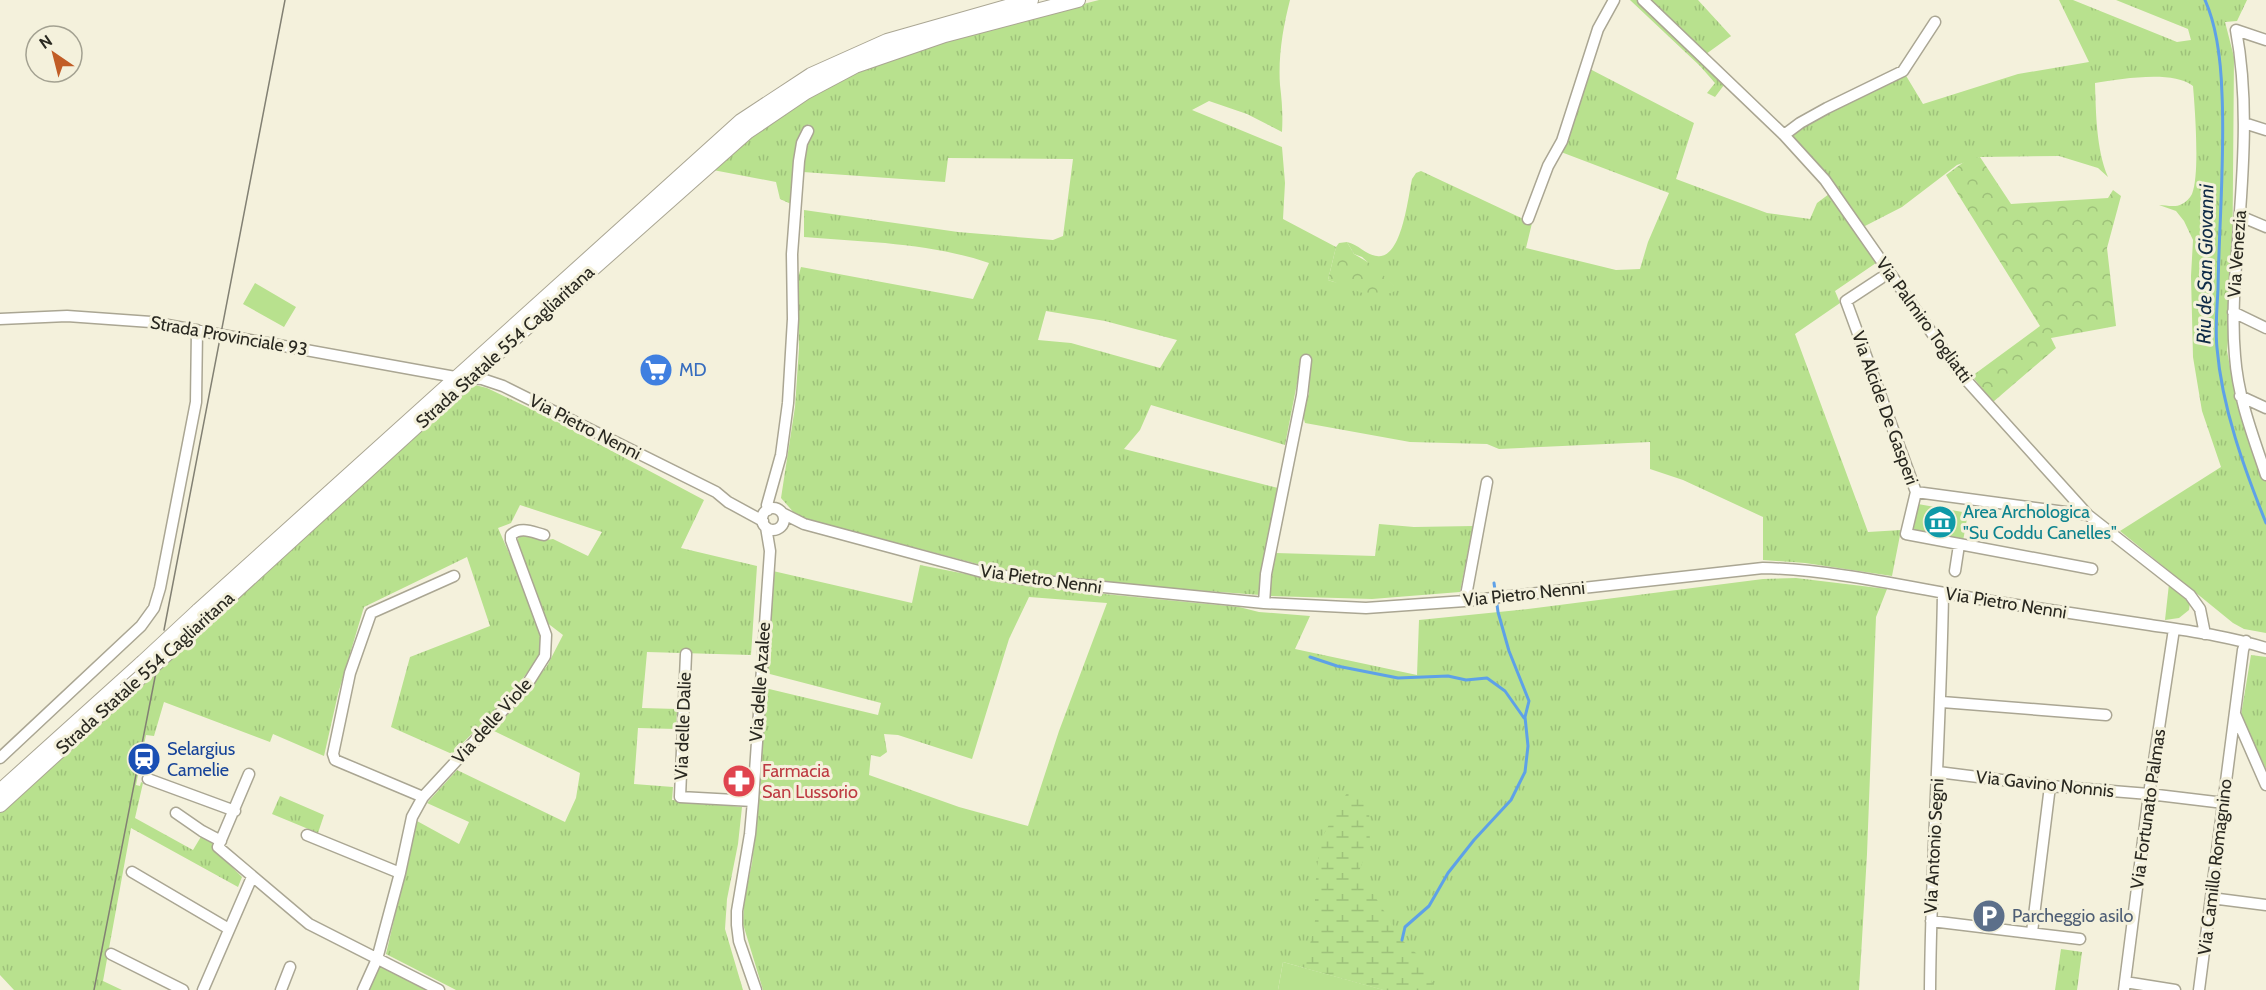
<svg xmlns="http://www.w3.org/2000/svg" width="2266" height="990" viewBox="0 0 2266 990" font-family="Cabin,sans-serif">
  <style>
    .grass { fill: url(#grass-tufts); fill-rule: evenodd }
    .forest { fill: url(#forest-crowns) }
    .wetland { fill: url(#wetland-marsh) }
    .park { fill: #b8e18e }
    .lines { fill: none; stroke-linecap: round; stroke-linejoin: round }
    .stream { stroke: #5ea1e7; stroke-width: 3 }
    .minor-casing { stroke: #aaa693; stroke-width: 13 }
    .major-casing { stroke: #aaa693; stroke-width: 16 }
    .minor { stroke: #fff; stroke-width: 10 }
    .major { stroke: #fff; stroke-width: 14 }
    .tram { stroke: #828073; stroke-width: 1.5 }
    .major-bridge-casing { stroke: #aaa693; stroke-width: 16; stroke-linecap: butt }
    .major-bridge { stroke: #fff; stroke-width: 14 }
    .labels { text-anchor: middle; stroke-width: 6; stroke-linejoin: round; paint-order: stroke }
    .street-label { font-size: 18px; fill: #292820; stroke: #f4f1dc }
    .shop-label { font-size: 18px; fill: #366cbe; stroke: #f4f1dc; text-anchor: start }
    .culture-label { font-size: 18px; fill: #0d838f; stroke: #f4f1dc; text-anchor: start }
    .transit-label { font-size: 18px; fill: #164399; stroke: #f4f1dc; text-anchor: start }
    .health-label { font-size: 18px; fill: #be3a42; stroke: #f4f1dc; text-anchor: start }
    .service-label { font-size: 18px; fill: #4e5e75; stroke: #f4f1dc; text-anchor: start }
    .water-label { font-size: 20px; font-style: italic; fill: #0f2b47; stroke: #f4f1dc }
  </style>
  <defs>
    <pattern id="grass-tufts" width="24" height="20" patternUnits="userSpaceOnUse" patternTransform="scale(1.5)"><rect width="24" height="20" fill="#b8e18e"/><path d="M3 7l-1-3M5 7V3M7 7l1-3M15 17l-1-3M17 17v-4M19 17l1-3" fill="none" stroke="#9ec17a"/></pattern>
    <pattern id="forest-crowns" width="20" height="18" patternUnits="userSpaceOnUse" patternTransform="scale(1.5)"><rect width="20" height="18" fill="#b8e18e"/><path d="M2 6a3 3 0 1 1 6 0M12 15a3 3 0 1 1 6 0" fill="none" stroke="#9ec17a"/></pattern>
    <pattern id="wetland-marsh" width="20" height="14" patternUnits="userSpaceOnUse" patternTransform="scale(1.5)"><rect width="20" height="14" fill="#b8e18e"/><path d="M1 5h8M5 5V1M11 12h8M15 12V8" fill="none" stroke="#9ec17a"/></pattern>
  </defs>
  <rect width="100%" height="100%" fill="#f4f1dc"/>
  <path class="grass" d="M1099,0H1290C1283,27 1278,57 1280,85C1282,101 1283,116 1282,132L1247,114L1209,101L1192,110L1282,147L1285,183L1283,219L1336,247L1328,280L1334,282L1397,289L1362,257L1354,254L1347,242C1358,244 1366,255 1377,256C1402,260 1408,197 1412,179L1416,173L1421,171L1532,223L1526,248L1616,270L1640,269L1648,242L1669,193L1561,152L1588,68L1694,123L1676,179L1767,213L1810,219L1817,203L1829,194L1876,263L1835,291L1840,303L1795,334L1868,532L1901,530L1892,576L1805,563L1763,560V517L1683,480L1650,469V442L1499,449L1487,444L1410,442L1305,423L1303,416L1304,400L1309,394L1310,361L1300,368L1285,445L1151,405L1140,430L1124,449L1278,488L1260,595L1085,582L1000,570L806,519L796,515L781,498L795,407L799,348L797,281L801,267L973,299L989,263C931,243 865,242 804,237V210L958,232L1053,240L1063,236L1073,159L948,158L945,182L803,172L807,138L812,131L809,124L801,134L791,204L780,199L776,182L713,170L720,162C763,128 806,93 857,72C935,39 1018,21 1099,0ZM1046,311L1105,321L1177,340L1160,368L1071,343L1038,340Z
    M1630,0H1639L1724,85L1715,97L1707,93L1715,83L1700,66Z
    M1650,0H1698L1731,36L1706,54Z
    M2059,0H2073L2177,42L2191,40L2188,29L2116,0H2247L2237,21L2225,22L2234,57L2232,298L2227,351L2233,382L2266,478V633L2244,629L2233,623L2120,531L2221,467L2202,411L2193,357L2191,276L2193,240L2184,221L2176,211L2159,205C2166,205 2175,208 2182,204C2186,202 2190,198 2192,194C2200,175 2195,109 2193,86C2172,70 2122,79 2095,83C2096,113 2096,149 2108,177L2098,168L2059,156L1980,157L1957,165L1902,207L1865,226L1859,224L1790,137L1791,132L1905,74L1923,104L2018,74L2089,62Z
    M475,385L487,388L548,417L704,500L681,548L757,566L751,655L647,652L642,708L677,709L676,729L638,728L634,784L673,787L672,800L742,807L738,844L727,899L725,929L743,990H456L386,954L417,821L459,844L469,822L427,803L457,770L565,822L576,798L580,773L494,731L547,666L563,635L546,622L517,542L519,536C530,533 540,542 553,539L588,556L602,532L520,505L511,523L498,528L540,623L542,642L539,657L511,694L452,754L391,727L410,657L490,626L467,557L364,607L338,694L324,756L273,734L270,742L164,702L154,736L146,735L136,785L140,786L141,782L143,783L135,818L193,850L202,835L215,845L216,851L242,877L238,887L131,828L103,981L122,990H14L0,975V811L467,387Z
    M1379,524L1414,527L1473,526L1460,592L1372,599L1268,596L1276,553L1375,556Z
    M920,565L1032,587L1239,607L1259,612L1310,616L1295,649L1417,675L1419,620L1528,609L1763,579L1796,578L1887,589L1876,617L1867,854L1859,990H1384L1283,962L1278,990H763L743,924L744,900L752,863L760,791L765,688L878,715L881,703L766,673L773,571L912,603ZM1029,597L1107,603L1059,731L1028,826L959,807L869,775L871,755L880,757L887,752L884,734L898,735L972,759L1009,639Z
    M2251,655L2266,657V769L2241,715Z
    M280,796L324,815L318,833L272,814Z
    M2061,949L2082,952L2077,990H2055Z
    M379,966L427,990H367Z"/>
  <path class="forest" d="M1980,157L2011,204L2108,198L2113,190L2121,196L2107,248L2116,326L2051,338L2056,348L1993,402L1972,376L2040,326L1946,175L1968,159Z
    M1347,242L1354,254L1371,264L1398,289C1375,305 1351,287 1328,280L1336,247L1339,243Z"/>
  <path class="wetland" d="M1349,789L1369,807L1370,844L1359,871L1402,940L1420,957L1436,990H1384L1305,968L1315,921V888L1320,841Z"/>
  <path class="park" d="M255,283L296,307L284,327L243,304Z
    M1918,504L1968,513L1963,541L1913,532Z
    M2169,584L2190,601L2189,610L2179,618L2165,620Z
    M1283,962L1384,990H1278Z"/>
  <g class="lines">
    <path class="stream" d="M2205,0C2218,29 2221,63 2222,94C2225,159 2219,224 2218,289C2217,309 2215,329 2217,348C2222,408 2244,468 2266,523
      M1310,657L1337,666L1398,678L1448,676L1466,680L1487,678L1505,691L1524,718
      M1402,940L1405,927L1429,906L1448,873L1474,840L1511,800L1525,772L1528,746L1525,717L1529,701L1509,651L1498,612L1494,583"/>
    <g class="minor-casing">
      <path id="minor" d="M1643,0L1784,135L1825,180L1959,372L2088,515L2190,595L2200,609L2205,634
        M2266,40L2236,30C2248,94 2244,160 2239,225C2236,269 2231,312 2235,356C2238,398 2253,436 2266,475
        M2244,123L2266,130
        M1784,135L1800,123L1827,108L1903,71L1935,22
        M2240,216L2266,227
        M1528,219L1548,166L1562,141L1598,29L1614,0
        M1881,278L1846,301L1916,492L2088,515
        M2233,312L2266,328
        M0,319L67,316L151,322L455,377L482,379L503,386L716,492L728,502L763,521
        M2240,396L2266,408
        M1916,492L1906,534L2092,569
        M762 519a11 11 0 1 1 22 0a11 11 0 1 1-22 0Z
        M768,510L767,505L781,455L788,403L793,319L792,254L799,161L802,143L808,131
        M782,513L804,524L986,573L1023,579L1264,603L1366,608L1465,601L1763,568C1841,570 1919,590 1997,602C2048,610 2099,617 2150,625C2189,631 2228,636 2266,648
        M1955,571L1959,545
        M1465,601L1487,482
        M1264,603L1266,574L1302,395L1306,360
        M686,654L680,797L753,801
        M1942,702L2106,715
        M2235,714L2266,785
        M0,758L141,626L154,608L160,588L196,402L197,330
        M1938,772L2050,786L2149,794L2224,803
        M249,774L218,847L309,924L439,990
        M148,779L235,811
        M423,797L335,760L333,754L350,673L371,613L454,576
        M176,813L202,831L221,841
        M307,835L400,873
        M132,872L229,929
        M2211,898L2266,905
        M1931,921L2080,939
        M2032,932L2050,786
        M111,954L183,990
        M2125,982L2175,990
        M203,990L252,877
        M281,990L290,967
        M363,990L377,959L400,873L412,817L423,797L528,683L545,656L546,635L511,540V535C521,526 532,532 544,535
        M756,990L739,941L737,925V911L750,834L753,801L770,551L766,527
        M1930,990C1931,858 1941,726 1943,593
        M2124,990L2149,794L2174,629
        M2199,990L2243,650L2246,641"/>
    </g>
    <g class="major-casing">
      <path id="major" d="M198,611L741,121L811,75L887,41L1031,0
        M179,643L446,399L747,132L806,92L855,66L945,35L1078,0
        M0,791L142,663
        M0,805L125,691"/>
    </g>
    <use href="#minor" class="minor"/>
    <use href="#major" class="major"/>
    <path class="tram" d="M164,630L285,0
      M94,990L157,667"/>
    <g class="major-bridge-casing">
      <path id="major-bridge" d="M142,663L198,611
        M125,691L179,643"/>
    </g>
    <use href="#major-bridge" class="major-bridge"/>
  </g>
  <defs>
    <g id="supermarket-disc" transform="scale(1.725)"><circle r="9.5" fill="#3f7fe0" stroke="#f4f1dc"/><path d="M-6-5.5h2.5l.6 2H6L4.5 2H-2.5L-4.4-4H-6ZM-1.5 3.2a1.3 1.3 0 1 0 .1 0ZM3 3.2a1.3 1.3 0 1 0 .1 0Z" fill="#fff"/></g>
    <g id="museum-disc" transform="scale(1.725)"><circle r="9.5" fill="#0f9aa8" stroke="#f4f1dc"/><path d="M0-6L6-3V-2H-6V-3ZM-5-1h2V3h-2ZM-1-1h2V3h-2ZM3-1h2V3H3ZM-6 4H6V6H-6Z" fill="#fff"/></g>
    <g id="station-disc" transform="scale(1.725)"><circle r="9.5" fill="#1a4fb4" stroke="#f4f1dc"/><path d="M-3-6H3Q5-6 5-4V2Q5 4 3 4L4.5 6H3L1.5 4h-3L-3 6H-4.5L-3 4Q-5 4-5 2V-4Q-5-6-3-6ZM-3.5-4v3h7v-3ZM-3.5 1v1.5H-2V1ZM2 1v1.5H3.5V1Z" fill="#fff"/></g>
    <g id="pharmacy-disc" transform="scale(1.725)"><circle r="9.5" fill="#e0444e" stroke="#f4f1dc"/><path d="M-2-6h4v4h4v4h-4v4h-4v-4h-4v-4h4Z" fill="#fff"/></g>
    <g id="parking-disc" transform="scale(1.725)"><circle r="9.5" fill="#5c6f8a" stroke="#f4f1dc"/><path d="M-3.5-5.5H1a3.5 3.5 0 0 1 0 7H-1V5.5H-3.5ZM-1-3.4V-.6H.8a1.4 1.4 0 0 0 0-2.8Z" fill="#fff"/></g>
  </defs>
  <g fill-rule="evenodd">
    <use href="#supermarket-disc" x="656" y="370"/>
    <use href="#museum-disc" x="1940" y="522"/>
    <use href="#station-disc" x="144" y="759"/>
    <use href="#pharmacy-disc" x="739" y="781"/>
    <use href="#parking-disc" x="1989" y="916"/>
  </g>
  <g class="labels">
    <g class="street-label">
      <text transform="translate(2237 254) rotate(-86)" y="6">Via Venezia</text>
      <text transform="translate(1924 320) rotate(54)" y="6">Via Palmiro Togliatti</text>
      <text transform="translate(229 336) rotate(10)" y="6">Strada Provinciale 93</text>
      <text transform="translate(505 347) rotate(-42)" y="6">Strada Statale 554 Cagliaritana</text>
      <text transform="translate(1885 408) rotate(70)" y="6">Via Alcide De Gasperi</text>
      <text transform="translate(585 427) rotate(27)" y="6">Via Pietro Nenni</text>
      <text transform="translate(1041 579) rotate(8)" y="6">Via Pietro Nenni</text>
      <text transform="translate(1524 594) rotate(-6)" y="6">Via Pietro Nenni</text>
      <text transform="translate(2006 603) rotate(9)" y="6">Via Pietro Nenni</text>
      <text transform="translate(145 673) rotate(-42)" y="6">Strada Statale 554 Cagliaritana</text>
      <text transform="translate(760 682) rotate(-86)" y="6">Via delle Azalee</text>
      <text transform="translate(492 721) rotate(-48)" y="6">Via delle Viole</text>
      <text transform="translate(683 726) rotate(-88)" y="6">Via delle Dalie</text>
      <text transform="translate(2045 784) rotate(6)" y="6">Via Gavino Nonnis</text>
      <text transform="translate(2148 809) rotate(-82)" y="6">Via Fortunato Palmas</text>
      <text transform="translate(1934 846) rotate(-87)" y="6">Via Antonio Segni</text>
      <text transform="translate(2215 867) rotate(-83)" y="6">Via Camillo Romagnino</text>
    </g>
    <g class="shop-label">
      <text x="679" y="376">MD</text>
    </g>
    <g class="culture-label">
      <text x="1963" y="518">Area Archologica<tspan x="1963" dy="21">"Su Coddu Canelles"</tspan></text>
    </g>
    <g class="transit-label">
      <text x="167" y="755">Selargius<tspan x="167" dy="21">Camelie</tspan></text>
    </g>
    <g class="health-label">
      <text x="762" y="777">Farmacia<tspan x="762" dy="21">San Lussorio</tspan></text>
    </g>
    <g class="service-label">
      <text x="2012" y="922">Parcheggio asilo</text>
    </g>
    <g class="water-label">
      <text transform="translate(2205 264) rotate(-89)" y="7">Riu de San Giovanni</text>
    </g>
  </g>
  <g transform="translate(54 54) rotate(325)"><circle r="28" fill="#f4f1dc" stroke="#a3a191" stroke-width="1.5"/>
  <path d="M0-4.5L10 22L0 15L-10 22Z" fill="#c15d26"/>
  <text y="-9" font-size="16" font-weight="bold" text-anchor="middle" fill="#292820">N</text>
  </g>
</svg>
